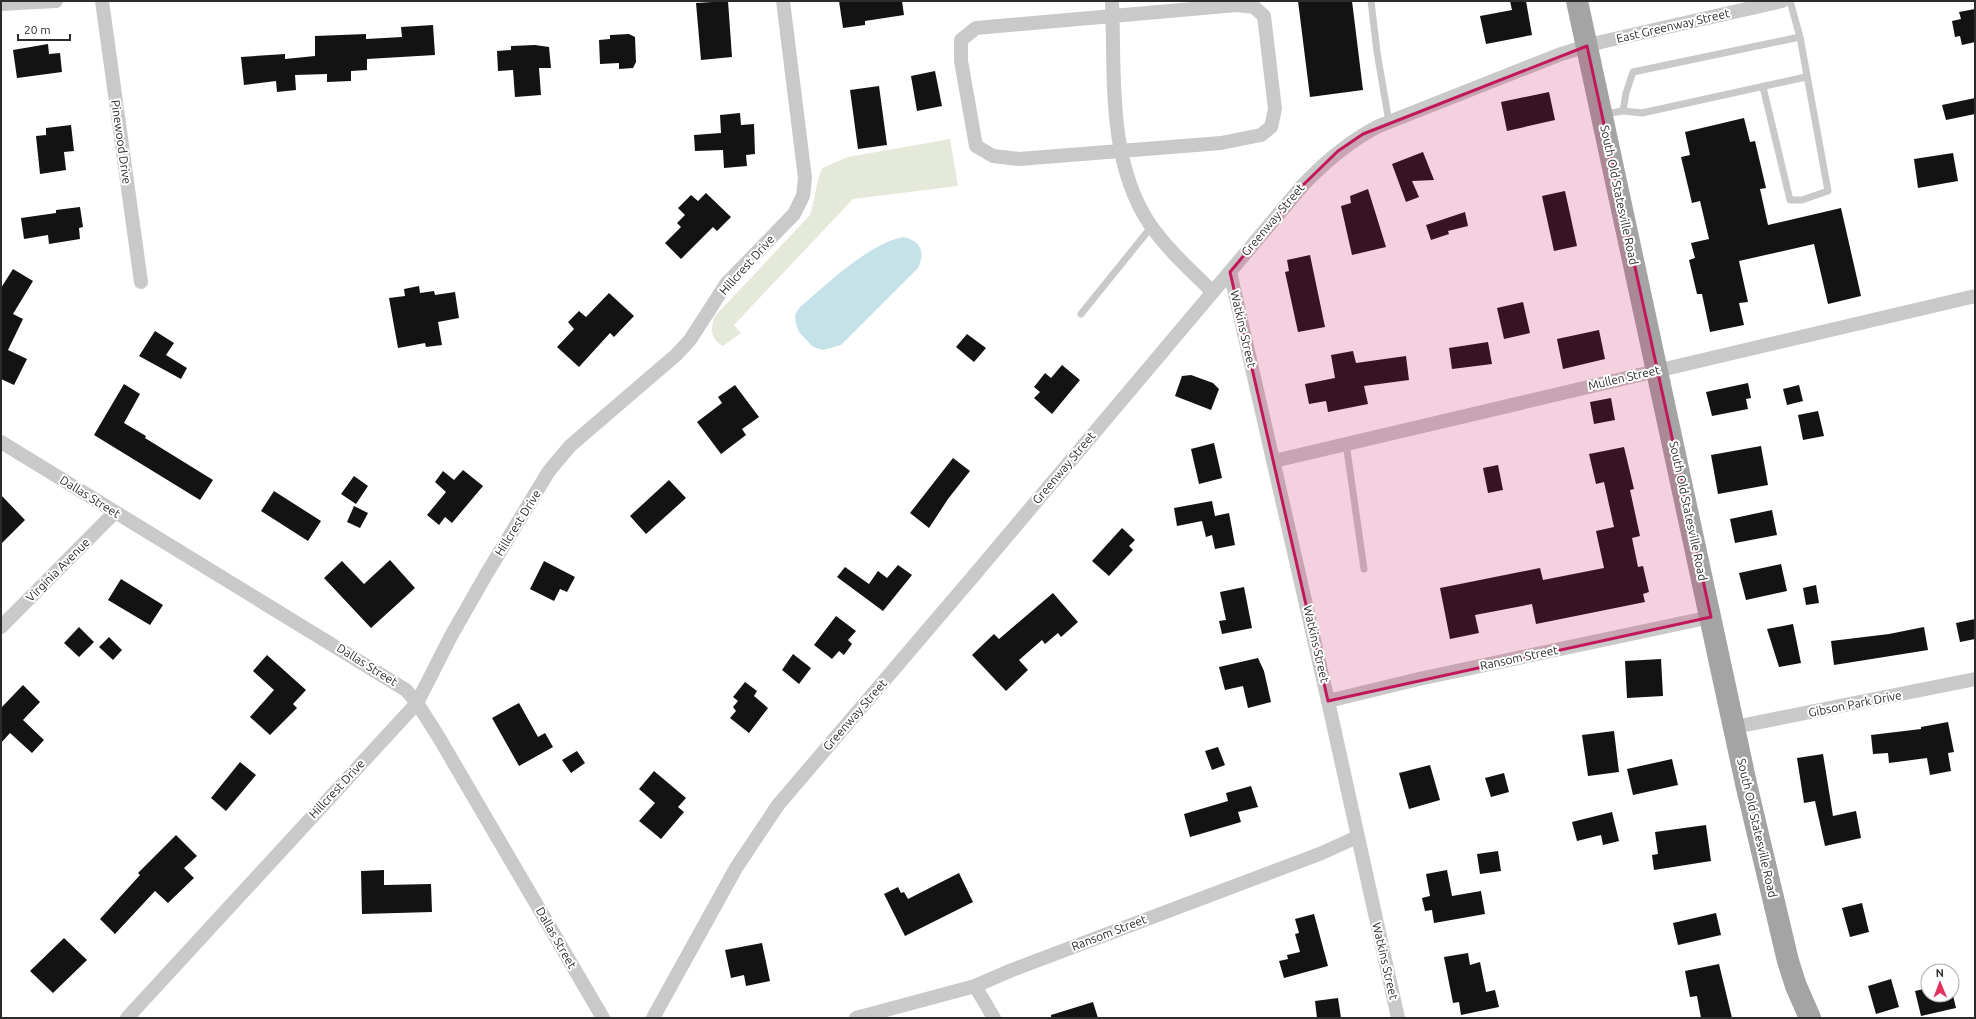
<svg xmlns="http://www.w3.org/2000/svg" width="1976" height="1019" viewBox="0 0 1976 1019" font-family="Ubuntu,sans-serif">
  <style>
    .green { fill: #e5e9d9 }
    .water { fill: #c5e2e9 }
    .building { fill: #131313 }
    .lines { fill: none; stroke-linecap: round; stroke-linejoin: round }
    .service { stroke: #c9c9c9; stroke-width: 7 }
    .minor { stroke: #c9c9c9; stroke-width: 14 }
    .primary { stroke: #a4a4a4; stroke-width: 22 }
    .marked { fill: #c2185b; fill-opacity: 0.2; stroke: #c2185b; stroke-width: 3; stroke-linejoin: round }
    .labels { text-anchor: middle; stroke-width: 4; stroke-linejoin: round; paint-order: stroke }
    .street-label { font-size: 12px; fill: #2c2c2c; stroke: #fff }
  </style>
  <rect width="100%" height="100%" fill="#fff"/>
  <path class="green" d="M950,139L958,186L853,199L734,325L741,333L723,346C710,339 711,330 714,317L810,215C815,199 816,183 822,168L848,157Z"/>
  <path class="water" d="M903,237C920,240 926,252 918,268L841,345L823,350L813,347L799,332L796,324L795,315L799,308C826,285 868,244 903,237Z"/>
  <path class="building" d="M728,1L732,57L701,60L696,3Z
    M839,1H902L904,15L865,21V25L843,28Z
    M1298,1H1352L1363,90L1310,97Z
    M1510,1H1526L1532,35L1486,44L1480,16L1512,10Z
    M1975,9V42L1962,45L1960,36L1955,37L1952,21L1961,19L1959,12Z
    M433,25L435,55L367,59V70L351,71V81L327,82V74L295,75L296,90L277,92L276,81L244,85L241,57L285,54V59L315,56V36L366,34V39L402,37L401,27Z
    M629,34L635,37L636,62L633,68L619,69V63L600,64L599,40L610,39V35Z
    M48,44L49,54L60,53L62,72L17,78L13,50Z
    M535,45L549,47L551,68H539L541,95L515,97L513,70L498,71L497,51L511,50V46Z
    M935,71L942,106L917,111L911,76Z
    M879,86L887,145L858,149L850,90Z
    M1549,92L1555,120L1507,131L1501,102Z
    M1975,98V114L1946,120L1942,105Z
    M740,113L741,125L754,124L755,154L746,155L747,166L724,168L723,150L695,151L694,135L721,133L720,115Z
    M1744,118L1750,142L1755,141L1766,188L1760,189L1768,225L1841,208L1861,296L1828,304L1814,244L1739,261L1748,302L1739,303L1744,325L1710,332L1702,294H1697L1689,260L1695,258L1691,243L1709,239L1700,201L1692,203L1681,157L1690,155L1685,132Z
    M71,125L74,151L64,152L66,170L40,174L36,136L46,135V128Z
    M1423,152L1434,180L1412,181L1419,197L1406,202L1392,164Z
    M1953,153L1958,181L1918,188L1914,159Z
    M1368,189L1386,247L1352,255L1341,206L1351,203L1350,196Z
    M1565,191L1577,246L1554,251L1542,196Z
    M706,193L731,217L717,231L713,227L681,259L665,243L681,227L677,223L685,215L678,208L691,195L698,201Z
    M80,207L83,227L79,228L80,239L49,244L48,235L24,239L21,218L56,213V210Z
    M1465,212L1468,226L1448,231L1449,234L1431,240L1426,225Z
    M1310,255L1325,327L1298,332L1285,272L1289,271L1287,260Z
    M13,269L33,281L13,314L23,319L8,350L27,359L14,385L1,379V288Z
    M419,286L420,293L434,291L435,295L455,292L459,318L438,322L442,345L426,347L425,343L398,348L389,298L405,296L404,289Z
    M609,293L634,316L614,337L610,333L579,367L557,347L574,329L568,322L579,311L586,317Z
    M1523,302L1530,333L1504,339L1497,308Z
    M1599,330L1605,359L1563,369L1557,339Z
    M155,331L174,343L166,355L187,368L181,379L139,356Z
    M967,334L986,348L974,362L956,347Z
    M1488,342L1492,364L1452,369L1449,348Z
    M1353,351L1356,363L1406,356L1409,380L1364,386L1368,404L1328,412L1326,401L1309,404L1305,384L1335,378L1331,355Z
    M1062,365L1080,380L1052,414L1034,398L1040,392L1034,387L1045,373L1051,378Z
    M1191,375L1213,383L1219,389L1211,410L1175,396L1182,376Z
    M1748,383L1751,398L1746,399L1748,409L1712,416L1706,392Z
    M124,384L140,394L124,423L146,436L145,438L213,480L200,500L94,435Z
    M735,385L759,417L742,429L746,435L721,454L697,422L722,403L718,397Z
    M1799,385L1803,401L1787,405L1783,389Z
    M1611,398L1615,420L1594,424L1590,402Z
    M1818,411L1824,436L1803,440L1798,415Z
    M1214,443L1222,478L1199,484L1191,449Z
    M1761,446L1768,485L1718,494L1711,455Z
    M1624,447L1634,489L1630,490L1640,536L1632,538L1638,567L1643,566L1649,592L1643,594L1645,602L1536,624L1532,604L1475,615L1479,633L1450,639L1440,588L1540,568L1543,580L1604,568L1596,531L1614,527L1604,482L1596,484L1589,454Z
    M953,458L970,471L948,499L929,528L910,513Z
    M1498,465L1503,490L1488,493L1483,468Z
    M463,470L483,486L452,523L445,517L439,525L427,515L446,492L435,482L443,471L454,480Z
    M354,476L368,486L356,504L341,494Z
    M669,480L686,498L646,534L630,516Z
    M274,491L321,521L308,541L261,511Z
    M1,495L25,520L1,544Z
    M1212,501L1215,516L1229,513L1235,545L1215,549L1212,535L1206,537L1202,521L1177,526L1174,508Z
    M354,506L368,513L360,528L347,522Z
    M1772,510L1777,535L1735,543L1730,519Z
    M1122,528L1135,540L1129,546L1133,550L1109,576L1092,561Z
    M390,560L415,588L371,628L324,578L342,561L364,584Z
    M544,561L575,577L567,592L560,589L554,601L530,589Z
    M1781,564L1787,591L1746,600L1739,573Z
    M898,565L912,575L883,611L837,577L845,567L869,584L878,571L887,578Z
    M121,579L163,605L150,625L108,600Z
    M1816,585L1819,603L1806,605L1803,588Z
    M1244,587L1252,628L1222,634L1219,621L1226,620L1220,592Z
    M1053,593L1078,622L1061,637L1058,633L1045,644L1042,640L1019,660L1028,670L1006,691L972,655L994,634L999,639Z
    M836,616L856,631L848,640L852,644L844,655L839,651L832,659L814,645Z
    M1975,619V639L1960,642L1956,623Z
    M1793,624L1801,663L1779,667L1767,629Z
    M79,627L94,642L79,657L64,643Z
    M1924,627L1928,650L1834,665L1831,641L1889,634Z
    M109,637L122,650L113,660L99,647Z
    M793,654L811,668L799,684L782,670Z
    M267,655L306,690L293,704L297,708L270,735L250,717L274,690L253,671Z
    M1258,658L1264,671L1271,702L1248,708L1243,686L1225,690L1219,667Z
    M1661,659L1663,696L1627,698L1625,661Z
    M745,682L757,691L754,696L768,708L749,733L730,718L736,711L733,707L738,701L733,697Z
    M23,685L40,702L23,720L44,740L32,753L10,733L1,743V708Z
    M519,703L538,737L545,733L553,747L519,766L492,718Z
    M1948,722L1954,752L1948,753L1951,771L1930,775L1927,758L1889,763L1888,753L1873,754L1871,735L1921,729V727Z
    M1614,731L1619,772L1588,776L1582,735Z
    M1218,747L1225,765L1212,770L1205,751Z
    M577,751L585,763L571,773L562,760Z
    M1823,754L1833,816L1856,811L1861,838L1825,846L1815,801L1804,803L1797,758Z
    M1672,759L1678,785L1633,795L1627,769Z
    M240,762L256,775L226,811L211,798Z
    M1430,765L1440,800L1409,809L1399,773Z
    M654,771L686,798L678,807L684,812L661,839L639,821L655,803L639,789Z
    M1504,773L1509,792L1491,797L1485,778Z
    M1251,786L1258,807L1238,812L1241,822L1190,837L1184,814L1228,801L1226,793Z
    M1612,812L1619,841L1603,845L1601,835L1577,841L1572,822Z
    M1706,825L1711,861L1654,870L1652,855L1658,854L1655,832Z
    M176,835L197,856L184,868L194,878L168,903L155,891L115,934L100,919L140,875L138,873Z
    M1498,851L1501,871L1480,874L1477,854Z
    M384,870V885L431,884L432,912L362,914L361,871Z
    M1447,870L1452,896L1481,891L1485,914L1434,923L1432,910L1425,911L1422,898L1430,896L1426,874Z
    M959,873L973,902L905,936L884,894L898,887L901,893L904,892L908,899Z
    M1862,903L1869,932L1850,937L1842,908Z
    M1716,913L1721,935L1678,945L1673,923Z
    M1314,914L1328,966L1284,978L1279,961L1288,959L1287,955L1300,952L1295,934L1299,933L1295,919Z
    M64,938L87,960L53,993L30,971Z
    M762,943L770,981L746,986L744,975L731,978L725,950Z
    M1468,953L1470,965L1480,962L1486,992L1495,990L1499,1007L1461,1015L1459,1002L1453,1003L1444,957Z
    M1719,964L1732,1018H1701L1697,996L1690,997L1685,971Z
    M1891,979L1899,1007L1876,1014L1868,986Z
    M1928,988V995H1952V991L1956,1008L1921,1016L1915,991Z
    M1338,998L1341,1018H1317L1315,1001Z
    M1093,1002L1098,1018H1051V1015Z"/>
  <g class="lines">
    <path class="service" d="M1371,1L1377,52L1389,122
      M1763,87L1790,200H1802L1828,191L1800,37L1790,1
      M1623,111L1626,93L1633,72L1800,37
      M1604,114L1623,111L1642,113L1806,77
      M1081,314L1152,226
      M1346,443L1364,569"/>
    <path class="minor" d="M102,1L141,282
      M1112,1C1115,74 1107,159 1149,223C1167,249 1190,270 1213,292
      M1,4L56,1
      M1237,5L1254,7L1264,16L1275,109L1271,127L1261,135L1221,143L1019,159L993,156L976,146L961,61V40L976,28Z
      M1230,272L1328,701L1398,1018
      M1,442L406,690L417,703L438,736L603,1018
      M1274,461L1975,296
      M1,627L115,512
      M1328,701L1419,679L1711,617
      M1735,727L1975,679
      M975,986L994,1018
      M127,1018L417,703L451,636L487,573L549,471L570,446L676,355L690,340L726,284L794,214L803,196L805,178L783,1
      M653,1018L736,868L778,805L976,573L1303,185C1326,161 1349,141 1379,126L1561,54L1601,42L1782,1
      M856,1018L975,986L1012,970L1322,853L1357,837"/>
    <path class="primary" d="M1577,1L1747,788L1788,961L1796,986L1810,1018"/>
  </g>
  <path class="marked" d="M1587,46L1711,617L1328,701L1230,272L1303,185L1338,151L1363,134Z"/>
  <g class="labels">
    <g class="street-label">
      <text transform="translate(1673 26) rotate(-13)" y="4">East Greenway Street</text>
      <text transform="translate(121 142) rotate(82)" y="4">Pinewood Drive</text>
      <text transform="translate(1619 195) rotate(78)" y="4">South Old Statesville Road</text>
      <text transform="translate(1273 220) rotate(-50)" y="4">Greenway Street</text>
      <text transform="translate(747 265) rotate(-48)" y="4">Hillcrest Drive</text>
      <text transform="translate(1243 329) rotate(77)" y="4">Watkins Street</text>
      <text transform="translate(1624 378) rotate(-13)" y="4">Mullen Street</text>
      <text transform="translate(1064 468) rotate(-50)" y="4">Greenway Street</text>
      <text transform="translate(90 497) rotate(32)" y="4">Dallas Street</text>
      <text transform="translate(1688 511) rotate(78)" y="4">South Old Statesville Road</text>
      <text transform="translate(518 523) rotate(-58)" y="4">Hillcrest Drive</text>
      <text transform="translate(58 570) rotate(-45)" y="4">Virginia Avenue</text>
      <text transform="translate(1316 644) rotate(77)" y="4">Watkins Street</text>
      <text transform="translate(1519 658) rotate(-12)" y="4">Ransom Street</text>
      <text transform="translate(367 665) rotate(32)" y="4">Dallas Street</text>
      <text transform="translate(1855 704) rotate(-11)" y="4">Gibson Park Drive</text>
      <text transform="translate(855 715) rotate(-49)" y="4">Greenway Street</text>
      <text transform="translate(337 789) rotate(-47)" y="4">Hillcrest Drive</text>
      <text transform="translate(1757 828) rotate(77)" y="4">South Old Statesville Road</text>
      <text transform="translate(1109 933) rotate(-21)" y="4">Ransom Street</text>
      <text transform="translate(556 938) rotate(60)" y="4">Dallas Street</text>
      <text transform="translate(1385 961) rotate(77)" y="4">Watkins Street</text>
    </g>
  </g>
  <rect width="1976" height="1019" fill="none" stroke="#2c2c2c" stroke-width="4"/>
  <g transform="translate(1940 983) rotate(359)"><circle r="19" fill="#ffffff" stroke="#ababab"/>
  <path d="M0-3L7 15L0 10L-7 15Z" fill="#e0315e"/>
  <text y="-6" font-size="11" font-weight="bold" text-anchor="middle" fill="#2c2c2c">N</text>
  </g>
  <path d="M18 34v6h52v-6" fill="none" stroke="#2c2c2c" stroke-width="2"/>
  <text x="24" y="34" font-size="12" fill="#2c2c2c" stroke="#ffffff" stroke-width="3" paint-order="stroke">20 m</text>
</svg>
